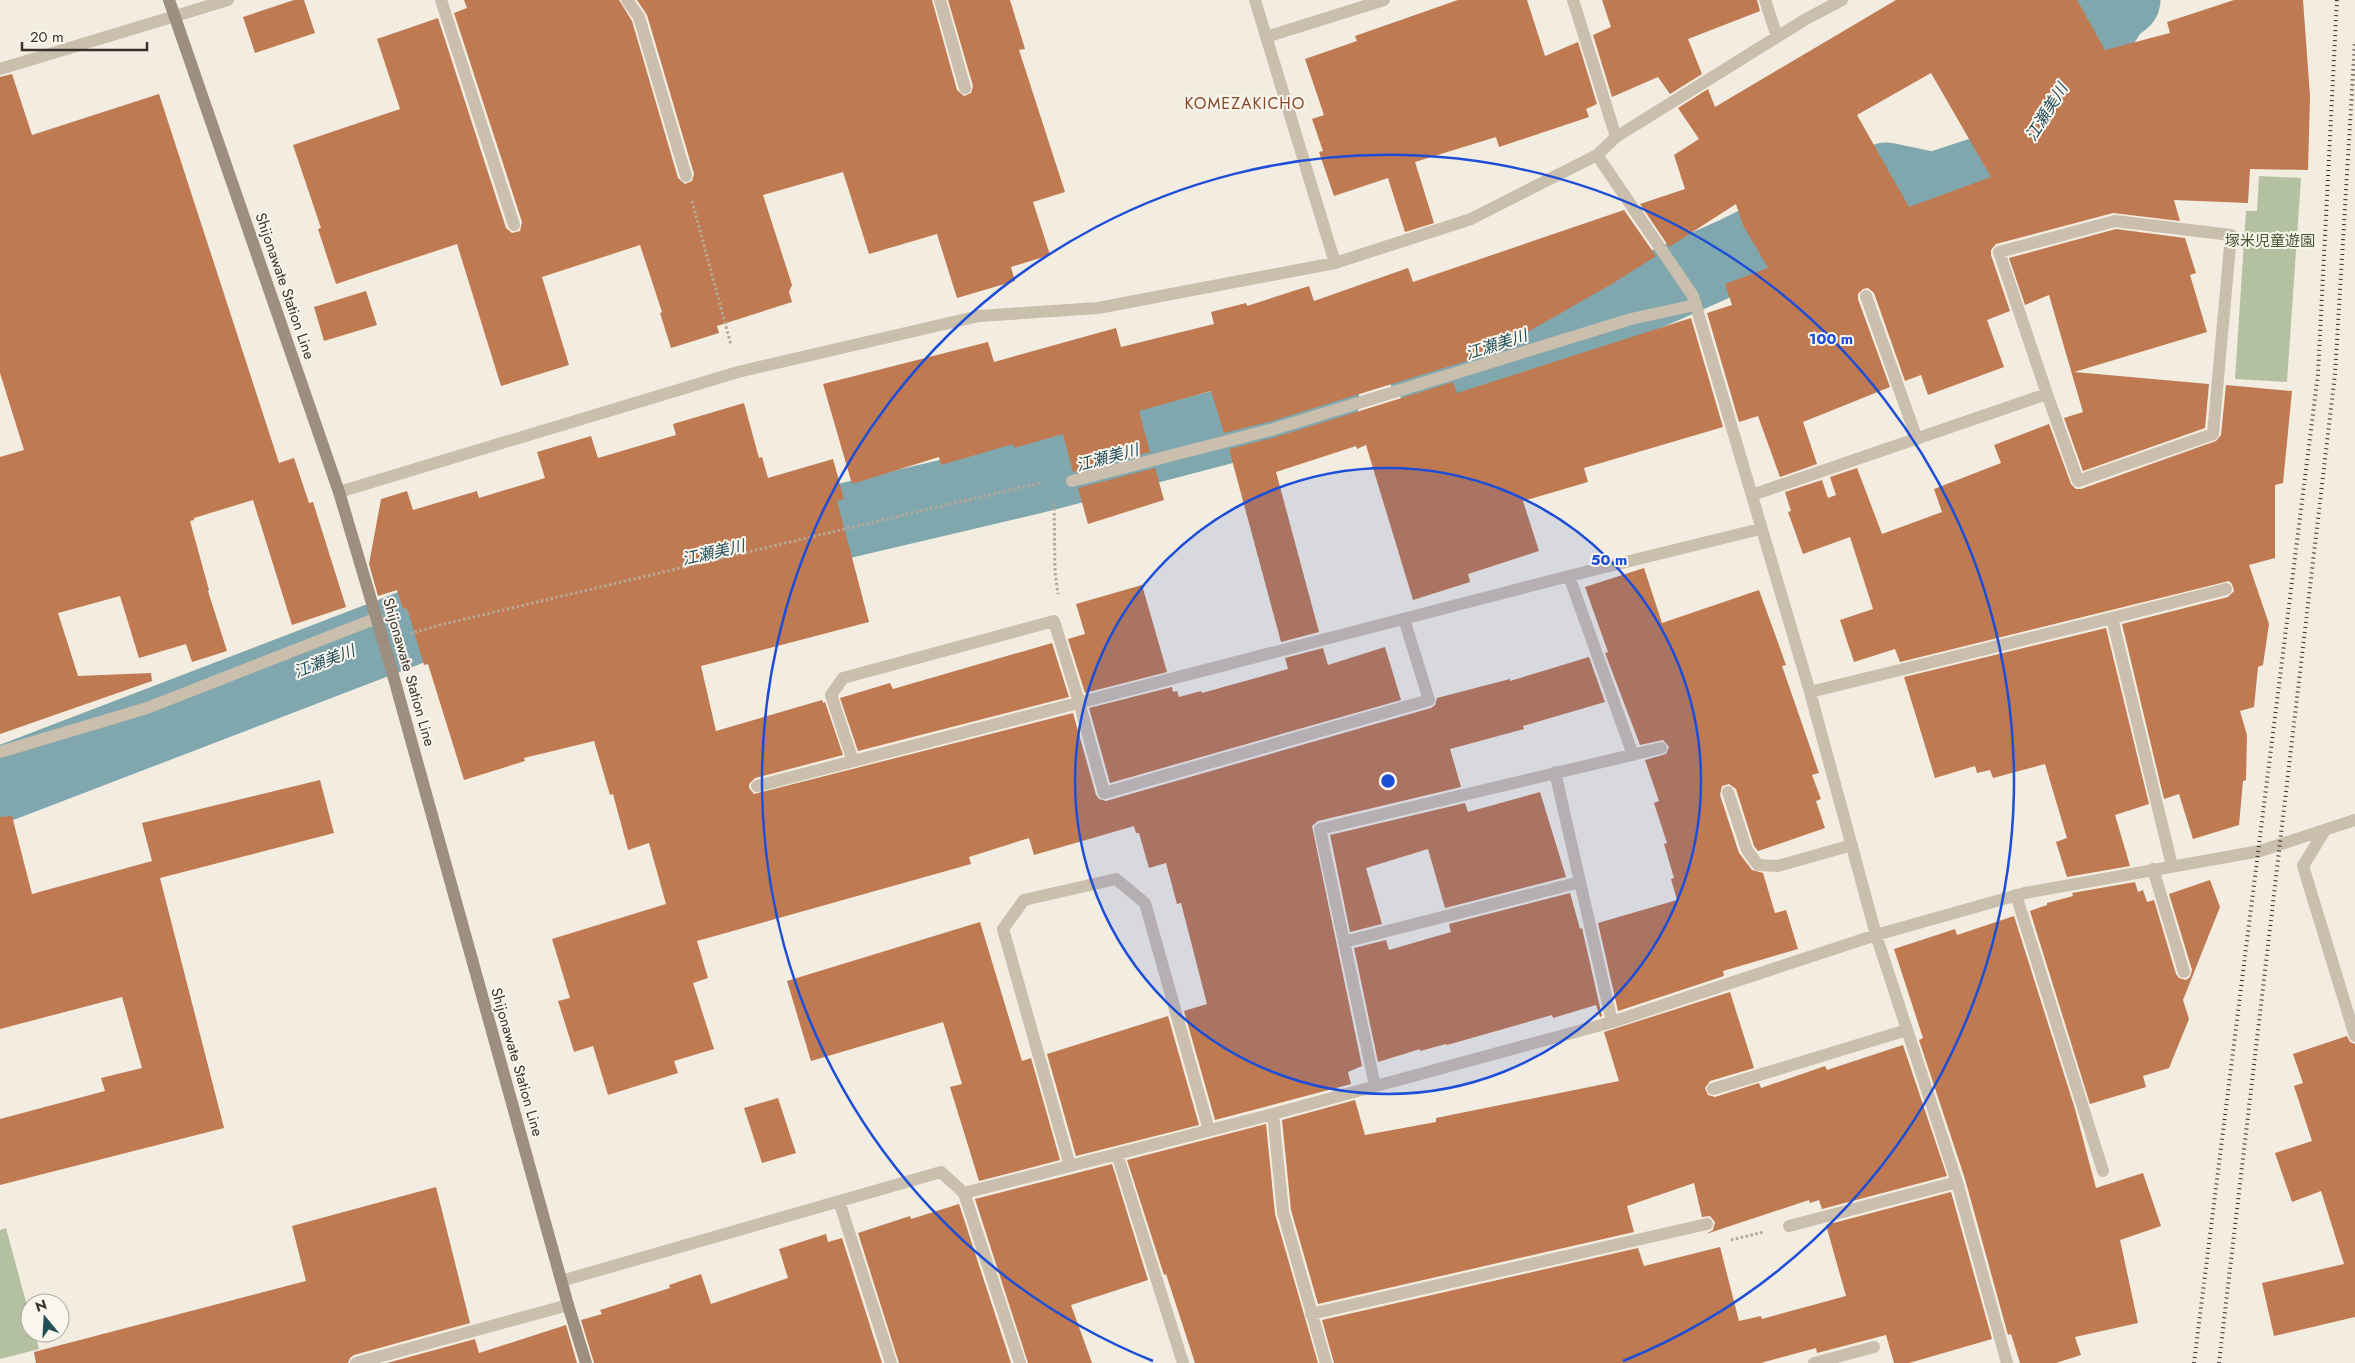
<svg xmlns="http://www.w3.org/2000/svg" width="2355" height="1363" viewBox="0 0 2355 1363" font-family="Jost,'Noto Sans JP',sans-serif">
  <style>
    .green { fill: #b3c1a1 }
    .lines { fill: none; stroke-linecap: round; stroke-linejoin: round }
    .river { stroke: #81a7ae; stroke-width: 75 }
    .building { fill: #bf7a52; fill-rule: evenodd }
    .path { stroke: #b6a897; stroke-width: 3; stroke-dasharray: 2.5 2.5; stroke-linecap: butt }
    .service { stroke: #cabead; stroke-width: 12 }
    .minor { stroke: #cabead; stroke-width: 12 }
    .secondary { stroke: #9e8e7f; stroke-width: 12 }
    .rail { stroke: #39312b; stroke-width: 4; stroke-dasharray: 1 4; stroke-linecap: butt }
    .ring { fill: none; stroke: #1d4ed8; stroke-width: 2.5 }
    .labels { text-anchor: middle; stroke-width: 4; stroke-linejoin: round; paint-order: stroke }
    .park-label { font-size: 15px; fill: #445630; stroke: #faf6ee }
    .street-label { font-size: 15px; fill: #39312b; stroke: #faf6ee }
    .neighbourhood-label { font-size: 16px; letter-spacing: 1px; fill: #844929; stroke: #faf6ee }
    .water-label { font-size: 16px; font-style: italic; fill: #234f59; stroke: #faf6ee }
    .centre { fill: #1d4ed8; stroke: #faf6ee; stroke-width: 2.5 }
    .ring-label { font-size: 15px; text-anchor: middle; font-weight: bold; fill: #1d4ed8; stroke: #faf6ee; stroke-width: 4; stroke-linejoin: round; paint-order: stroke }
  </style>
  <rect width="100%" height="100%" fill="#f2ece1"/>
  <path class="green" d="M2259,176L2301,178L2287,382L2235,379L2246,211H2257Z
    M6,1228L30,1317V1333H35L39,1349L0,1359V1230Z"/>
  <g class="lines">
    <path class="river" d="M1424,368L1643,295L1738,253L1886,180L1934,190L1992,171L2024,146L2112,8L2123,0
      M742,545L1039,475L1322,401
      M0,785L438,617L514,599"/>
  </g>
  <path class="building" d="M294,0H304L315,33L255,53L243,17Z
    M464,0H619L632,21L678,178L685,184L692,181L694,174L647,15L637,0H932L957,90L964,96L971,93L973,86L948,0H1010L1025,49L1019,50L1065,192L1033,202L1050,255L1011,267L1015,281L957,298L937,234L869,254L843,172L763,195L792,285L789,292L792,302L717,326L719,333L671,348L660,313L662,312L640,245L542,277L569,365L501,386L457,244L336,284L318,229L321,228L293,145L400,109L377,39L438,18L506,228L512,233L520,231L522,222L454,13L467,8Z
    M1458,0H1527L1545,56L1578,42L1597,104L1586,109L1589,117L1499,147L1496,137L1415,162L1434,223L1405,232L1388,178L1334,196L1319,152L1323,151L1312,119L1324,115L1305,59L1357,41L1355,36Z
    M1602,0H1757L1760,11L1688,39L1702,74L1670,94L1658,77L1612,97L1593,35L1611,27Z
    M1896,0H2077L2105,50L2170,33L2167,22L2234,0H2303L2310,96L2308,170L2250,169L2248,203L2174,200L2180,221L2113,213L1996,244L1991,250V255L2010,311L1987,320L2004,367L1928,395L1921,375L1905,381L1874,293L1868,288L1863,289L1858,294V299L1890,387L1803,422L1817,464L1780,477L1758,416L1739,422L1707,313L1732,305L1725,284L1768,268L1743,225L1736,204L1669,247L1640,204L1685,189L1674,155L1699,139L1678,108L1708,89L1715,107ZM1931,73L1991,177L1909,207L1857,115Z
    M12,74L32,135L159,94L279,463L294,458L309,503L313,502L346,607L292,625L253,500L194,518V520L190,521L209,590L208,591L227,651L192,662L186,644L139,658L120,596L58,613L78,676L151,673L152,681L0,734V457L24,450L0,373V77Z
    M1624,210L1656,256L1610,285L1489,354L1272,421L1224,433L1211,391L1139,411L1150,452L1073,472L1063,434L1014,448L1013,444L941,465L939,457L852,484L823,384L988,342L994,362L1116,328L1121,347L1214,324L1211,312L1246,303L1247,306L1309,286L1314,301L1408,268L1413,282Z
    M2116,229L2185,238L2196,273L2190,275L2207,332L2074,372L2209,384L2205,428L2083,471L2064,418L2083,412L2049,295L2025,305L2009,258Z
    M366,291L377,325L324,341L314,307Z
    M1691,318L1723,427L1584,468L1588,482L1523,501L1539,551L1468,574L1470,582L1413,600L1366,445L1357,449L1356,446L1276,472L1319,632L1281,642L1229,449L1276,437L1453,382L1457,393Z
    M2226,385L2292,391L2283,483L2275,485V558L2249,565L2269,624L2263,665L2258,667L2254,707L2240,711L2247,735L2246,780L2243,781L2239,825L2193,839L2179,794L2164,799L2122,624L2228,597L2234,591L2232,584L2229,581L1900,662L1895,649L1854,662L1840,620L1873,609L1850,537L1803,554L1788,512L1791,511L1785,492L1822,480L1828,498L1836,495L1830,477L1857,468L1882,534L1942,512L1934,489L2001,463L1994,445L2049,424L2071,484L2076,489H2081L2216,441L2221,435Z
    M744,403L759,458L762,457L768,478L833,459L844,499L837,501L869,622L701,666L716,731L822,700L823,703L825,702L843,755L755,778L749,784V788L754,794L1073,713L1096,795L1099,799L1106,801L1431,708L1435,705L1437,698L1510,679V681L1589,657L1605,702L1523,726L1524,729L1450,749L1461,787L1318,821L1312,826L1362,1066L1348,1072L1351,1084L1215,1120L1184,1011L1207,1004L1181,903L1177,904L1166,863L1149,868L1139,833H1136L1134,826L1034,855L1029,838L969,857L971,864L697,941L708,978L693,983L714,1049L674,1061L678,1073L608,1095L593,1046L574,1052L558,1001L570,998L552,939L666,904L649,843L628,850L613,794L610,795L594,741L524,758L525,761L464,780L428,664L424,665L407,608L403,609L397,590L378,596L369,564L381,499L407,491L413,510L477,491L479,498L545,478L537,452L591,436L598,458L676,435L673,424Z
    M1155,468L1164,500L1088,524L1078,488Z
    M1644,568L1662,623L1759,590L1786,665L1782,666L1819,773L1812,775L1821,799L1816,801L1825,828L1758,851L1754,846L1736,789L1729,784L1722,786L1720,795L1739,853L1752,870L1763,873L1775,913L1786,910L1798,949L1723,971L1724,976L1618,1011L1598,923L1677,900L1671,879L1674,878L1664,844L1667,843L1654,803L1659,801L1645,760L1666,754L1669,747L1663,740L1640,745L1605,653L1608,652L1585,587Z
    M1142,585L1167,672L1085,693L1068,639L1085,634L1076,604Z
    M2106,628L2149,804L2115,815L2130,866L2067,877L2056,842L2067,838L2045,764L1993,778L1990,770L1977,773L1975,766L1935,778L1904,677Z
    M1052,643L1069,697L858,751L840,698L890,683L893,689Z
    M1385,647L1401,700L1110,783L1089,708L1172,687L1173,692L1177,691L1179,697L1201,691L1202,693L1288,669L1285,658L1323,648L1328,665Z
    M320,780L334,833L160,878L224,1128L0,1185V1119L105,1091L101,1078L142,1068L122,997L0,1029V817L12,816L32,894L152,861L142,823Z
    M1540,792L1566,877L1445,908L1428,849L1366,868L1382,924L1350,932L1330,835L1465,803L1468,812Z
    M2210,880L2220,907L2183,1000L2189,1019L2169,1068L2143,1076L2146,1087L2090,1104L2030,911L2047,905V903L2073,896L2072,893L2135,882L2138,892L2143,890L2147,902L2154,900L2176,974L2179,978L2186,980L2190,977L2192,970L2169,894Z
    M1570,893L1580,929L1582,928L1602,1016L1600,1017L1596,1005L1553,1018L1552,1015L1447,1045L1446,1044L1420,1051V1049L1378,1062L1354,948L1386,940L1389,950L1451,932L1449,924Z
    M2014,916L2075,1109L2096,1188L2143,1173L2161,1226L2120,1240L2138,1323L2075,1337L2081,1355L2056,1363H2020L2011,1334L2008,1335L1965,1179L1919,1040L1923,1038L1894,949L1955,929L1957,935Z
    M980,922L1022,1061L1031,1058L1060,1160L979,1181L950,1087L962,1084L943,1022L811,1061L787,981Z
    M1730,992L1754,1068L1710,1081L1705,1088L1708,1095L1715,1097L1759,1083L1761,1088L1825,1066L1827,1070L1903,1045L1947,1176L1822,1209L1819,1200L1810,1203L1809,1200L1706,1234L1713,1230L1715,1222L1710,1216L1702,1217L1694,1183L1627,1206L1634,1232L1318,1304L1291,1210L1282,1120L1355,1100L1365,1135L1436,1122V1118L1619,1081L1604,1032Z
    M1168,1016L1199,1125L1076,1156L1047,1054Z
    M2347,1036L2350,1042L2355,1044V1317L2274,1336L2262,1283L2344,1264L2321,1191L2292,1202L2275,1153L2312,1141L2294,1086L2303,1083L2293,1054Z
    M778,1098L796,1153L762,1163L744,1108Z
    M1266,1124L1275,1214L1318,1363H1195L1166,1274L1164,1275L1127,1160Z
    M1112,1164L1148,1280L1071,1305L1092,1363H1028L975,1199Z
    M436,1187L470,1323L354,1355L350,1358L348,1363H36L34,1352L306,1281L292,1226Z
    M1951,1192L1992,1339L1909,1363H1894L1886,1335L1817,1353L1816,1348L1761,1363H1334L1322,1320L1638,1248L1644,1266L1720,1247L1739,1321L1761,1316L1762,1319L1846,1296L1826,1225Z
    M959,1204L1011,1363H899L858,1233L910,1216L911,1219Z
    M826,1234L828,1242L842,1238L882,1363H594L581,1320L602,1314L600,1310L670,1288L669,1285L701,1274L711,1304L788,1278L779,1249Z
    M566,1325L577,1363H387L475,1339L479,1353Z"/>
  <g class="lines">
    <path class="path" d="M692,201L731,345
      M1054,503L1055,572L1058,594
      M411,635L412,633L440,625L1043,482
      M1731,1240L1764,1232"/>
    <path class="service" d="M1266,37L1384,0
      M1866,296L1917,439
      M1072,481L1274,429L1631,319L1695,305
      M2112,618L2226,589
      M1728,792L1747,850L1758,865L1778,866L1852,845
      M2153,869L2184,972
      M2016,895L2103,1171
      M1713,1089L1907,1030
      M1070,1166L1003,929L1024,900L1116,879L1145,903L1209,1130
      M356,1363L568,1305"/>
    <path class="minor" d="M441,0L514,225
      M627,0L639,17L686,176
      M940,0L965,88
      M1255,0L1335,263
      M1573,0L1616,137
      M1765,0L1777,37
      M0,69L228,0
      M1597,155L1693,296L1810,692L1876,935L1957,1182L2007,1363
      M339,492L738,372L979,316L1098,308L1335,263L1471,219L1597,155L1616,137L1806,19L1842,0
      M1752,495L2047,394L1999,252L2115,221L2231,235L2213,434L2078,481L2047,394
      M1569,576L1633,755
      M1810,692L2112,618L2172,866
      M0,752L147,708L377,618
      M853,761L831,695L843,678L1054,621L1079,702L1104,793L1429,700L1404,619
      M1555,772L1612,1022
      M757,786L1569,576L1760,529
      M2325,830L2303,866L2355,1036
      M1344,942L1580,882
      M1375,1086L1320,829L1661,748
      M1273,1114L1283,1212L1326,1363
      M1117,1154L1183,1363
      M964,1193L1020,1363
      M839,1201L891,1363
      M1789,1226L1957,1182
      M561,1281L941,1172L964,1193L1273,1114L1612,1022L1876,935L2025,893L2260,851L2355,820
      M1311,1314L1707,1224
      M1814,1363L1874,1347"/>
    <path class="secondary" d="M169,0L339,492L388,657L568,1305L586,1363"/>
    <path class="rail" d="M2194,1363L2318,374L2337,0
      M2219,1363L2335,374L2355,41"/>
  </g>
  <circle cx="1388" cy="781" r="313" fill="#1d4ed8" fill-opacity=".12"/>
  <g class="ring">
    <circle cx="1388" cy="781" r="313"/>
    <path d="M1153 1361A626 626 0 1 1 1623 1361"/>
  </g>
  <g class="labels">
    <g class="park-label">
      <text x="2270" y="246">塚米児童遊園</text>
    </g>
    <g class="street-label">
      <text transform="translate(285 286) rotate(71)" y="5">Shijonawate Station Line</text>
      <text transform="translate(409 672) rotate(74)" y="5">Shijonawate Station Line</text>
      <text transform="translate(517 1062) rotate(74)" y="5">Shijonawate Station Line</text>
    </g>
    <g class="neighbourhood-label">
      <text x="1245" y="109">KOMEZAKICHO</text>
    </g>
    <g class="water-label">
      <text transform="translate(2046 112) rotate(-58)" y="6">江瀬美川</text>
      <text transform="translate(1496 344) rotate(-18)" y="6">江瀬美川</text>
      <text transform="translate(1107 457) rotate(-15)" y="6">江瀬美川</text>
      <text transform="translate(713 552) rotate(-13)" y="6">江瀬美川</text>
      <text transform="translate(324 661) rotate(-21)" y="6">江瀬美川</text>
    </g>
  </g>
  <circle cx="1388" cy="781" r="8" class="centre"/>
  <g class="ring-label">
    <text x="1831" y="344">100 m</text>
    <text x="1609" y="565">50 m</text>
  </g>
  <g transform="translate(45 1318) rotate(342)"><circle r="24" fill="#faf6ee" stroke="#ada7a0"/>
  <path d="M0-4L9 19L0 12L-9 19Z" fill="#234f59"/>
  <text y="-8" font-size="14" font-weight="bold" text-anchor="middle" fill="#39312b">N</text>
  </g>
  <path d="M22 42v8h125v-8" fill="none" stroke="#39312b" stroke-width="2.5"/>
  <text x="30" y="42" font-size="15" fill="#39312b" stroke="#faf6ee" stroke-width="4" paint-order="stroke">20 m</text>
</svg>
